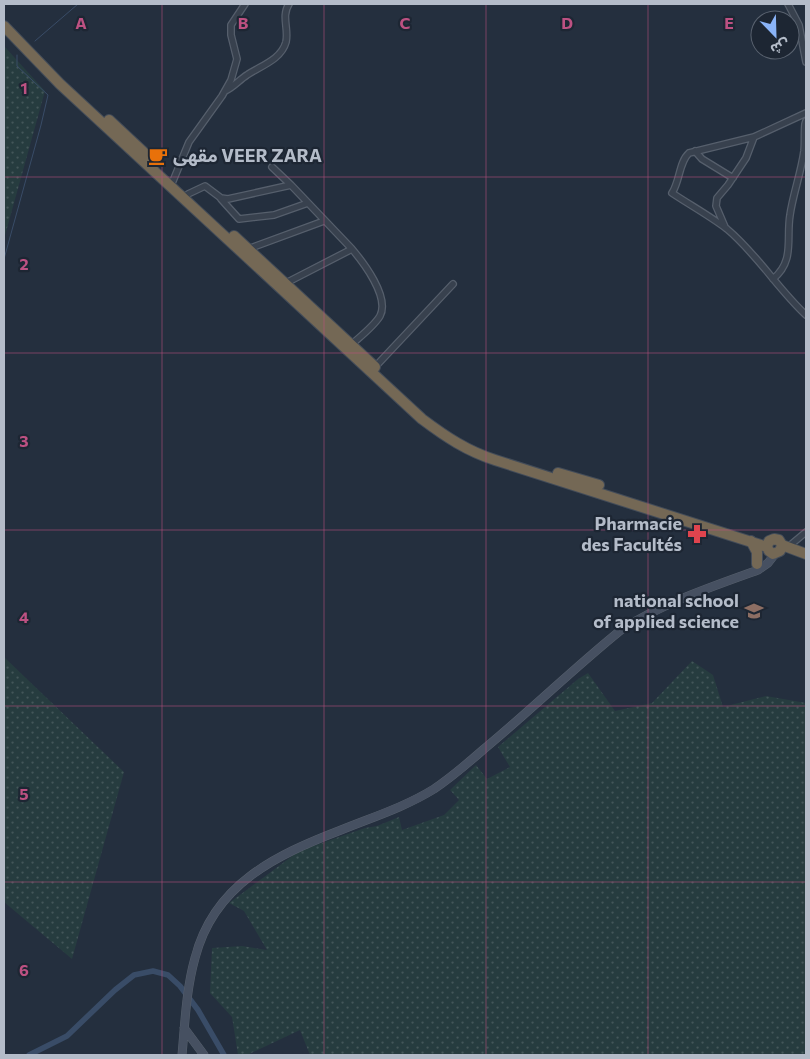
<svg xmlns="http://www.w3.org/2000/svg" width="810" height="1059" viewBox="0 0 810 1059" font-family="Commissioner,'Noto Sans Arabic',sans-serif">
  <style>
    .grass { fill: url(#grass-dots) }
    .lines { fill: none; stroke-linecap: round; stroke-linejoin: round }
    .stream { stroke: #394c67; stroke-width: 1 }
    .canal { stroke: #394c67; stroke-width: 5.5 }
    .street-casing { stroke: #565f6c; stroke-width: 8 }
    .secondary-casing { stroke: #565f6c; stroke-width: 9 }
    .highway-casing { stroke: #434c59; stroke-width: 12 }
    .street { stroke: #38414e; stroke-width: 5.5 }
    .secondary { stroke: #465061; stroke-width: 8 }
    .highway { stroke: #746855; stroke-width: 10 }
    .grid { fill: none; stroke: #bd5182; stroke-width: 1; stroke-opacity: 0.55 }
    .labels { text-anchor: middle; stroke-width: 4.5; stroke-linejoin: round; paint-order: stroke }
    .poi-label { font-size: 18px; font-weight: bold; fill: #b4bcc9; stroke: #1d2633; text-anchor: end }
    .grid-label { font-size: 16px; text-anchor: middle; font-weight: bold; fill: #bd5182; stroke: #1d2633; stroke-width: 4.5; stroke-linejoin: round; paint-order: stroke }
  </style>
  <defs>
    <pattern id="grass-dots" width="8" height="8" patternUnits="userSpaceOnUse" patternTransform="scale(1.25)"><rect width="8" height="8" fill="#263c3f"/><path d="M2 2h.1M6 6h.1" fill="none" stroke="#435659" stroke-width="1.8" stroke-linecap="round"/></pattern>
  </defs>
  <rect width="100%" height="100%" fill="#242f3e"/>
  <path class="grass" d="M4,46L45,91L4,239Z
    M4,657L124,772L72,959L4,902Z
    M692,661L713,675L723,707L766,696L806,703V1055H310L300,1030L247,1055H238L232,1017L210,993L212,948L242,946L267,950L244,911L229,903L299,851L365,828L377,826L399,817L402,830L444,815L459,800L450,790L476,765L487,779L510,767L498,747L578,679L588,673L615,711L652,703Z"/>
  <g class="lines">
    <path class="stream" d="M35,41L78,4
      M4,259L41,125L48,95L17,66V55"/>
    <path class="canal" d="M29,1055L67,1036L115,990L134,975L153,971L168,975L180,986L198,1010L224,1055"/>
    <g class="street-casing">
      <path id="street" d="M788,4L799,25L806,62
        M225,91C234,87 239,80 247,75C260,66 281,60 286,42C289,29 281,16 289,4
        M806,113L754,137L689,153C679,162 680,181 672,193C690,205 710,216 727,229C757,254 778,289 806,315
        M695,151L702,159L733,178
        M272,167L291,185
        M173,181L189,142L222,96L231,80L237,59L231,35V25L245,4
        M188,194L205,186L221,198L228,199L291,185L352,249L286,283
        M221,199L239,219L274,215L308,203
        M725,227L716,206L717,198L728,185L746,158L754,137
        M248,249L324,221
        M352,249C363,262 390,297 380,316C374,326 361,336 352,344
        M773,279C795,261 786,239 790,215C793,194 801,173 804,151C805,142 804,133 805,124L806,121
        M375,367L453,284
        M788,547L806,532"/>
    </g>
    <g class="secondary-casing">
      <path id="secondary" d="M184,1028L204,1055
        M182,1055C185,1023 186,990 195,958C214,884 276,855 341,830C373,817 405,807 434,789C452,777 468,763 484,749C531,710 574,668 621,630C663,603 711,587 758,570L768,563L775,554"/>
    </g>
    <g class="highway-casing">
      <path id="highway" d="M4,26L60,84L422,419C446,437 467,451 495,460L767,547L769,551L773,554L780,551L782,545L779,540L774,539L769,541L767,547
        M109,120L155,163
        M234,236L375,367
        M558,473L599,485
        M751,541L757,552V564
        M782,545L806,554"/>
    </g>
    <use href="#street" class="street"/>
    <use href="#secondary" class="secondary"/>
    <use href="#highway" class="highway"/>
  </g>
  <path class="grid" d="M162,4V1055M324,4V1055M486,4V1055M648,4V1055M4,177H806M4,353H806M4,530H806M4,706H806M4,882H806"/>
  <defs>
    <g id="cafe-bare" transform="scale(1.5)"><path d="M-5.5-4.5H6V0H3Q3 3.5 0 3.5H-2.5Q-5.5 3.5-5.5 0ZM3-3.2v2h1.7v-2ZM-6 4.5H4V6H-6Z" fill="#e8710a" stroke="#1d2633" stroke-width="2.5" paint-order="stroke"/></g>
    <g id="pharmacy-bare" transform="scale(1.5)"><path d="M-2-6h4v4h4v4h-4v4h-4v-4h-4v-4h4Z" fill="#e0444e" stroke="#1d2633" stroke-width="2.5" paint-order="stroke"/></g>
    <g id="school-bare" transform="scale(1.5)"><path d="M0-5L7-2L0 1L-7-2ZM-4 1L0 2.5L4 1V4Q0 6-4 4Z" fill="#8d6e63" stroke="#1d2633" stroke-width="2.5" paint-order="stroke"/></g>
  </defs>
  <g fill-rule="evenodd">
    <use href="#cafe-bare" x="158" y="156"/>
    <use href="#pharmacy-bare" x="697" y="534"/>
    <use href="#school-bare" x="754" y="611"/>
  </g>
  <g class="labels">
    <g class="poi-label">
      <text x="173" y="162" text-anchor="start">مقهى VEER ZARA</text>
      <text x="682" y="530">Pharmacie<tspan x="682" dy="21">des Facultés</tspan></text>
      <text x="739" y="607">national school<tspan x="739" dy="21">of applied science</tspan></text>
    </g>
  </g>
  <g class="grid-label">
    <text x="81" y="29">A</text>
    <text x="243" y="29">B</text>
    <text x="405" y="29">C</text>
    <text x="567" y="29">D</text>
    <text x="729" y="29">E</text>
    <text x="24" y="94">1</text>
    <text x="24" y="270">2</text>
    <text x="24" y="447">3</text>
    <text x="24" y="623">4</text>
    <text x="24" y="800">5</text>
    <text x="24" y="976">6</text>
  </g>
  <rect width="810" height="1059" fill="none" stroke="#b4bcc9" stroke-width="10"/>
  <g transform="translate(775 35) rotate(157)"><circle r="24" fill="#1d2633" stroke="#59626f"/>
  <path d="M0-4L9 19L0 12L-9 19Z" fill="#8ab4f8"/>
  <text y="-8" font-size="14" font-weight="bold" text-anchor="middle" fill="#b4bcc9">ش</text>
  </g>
</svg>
